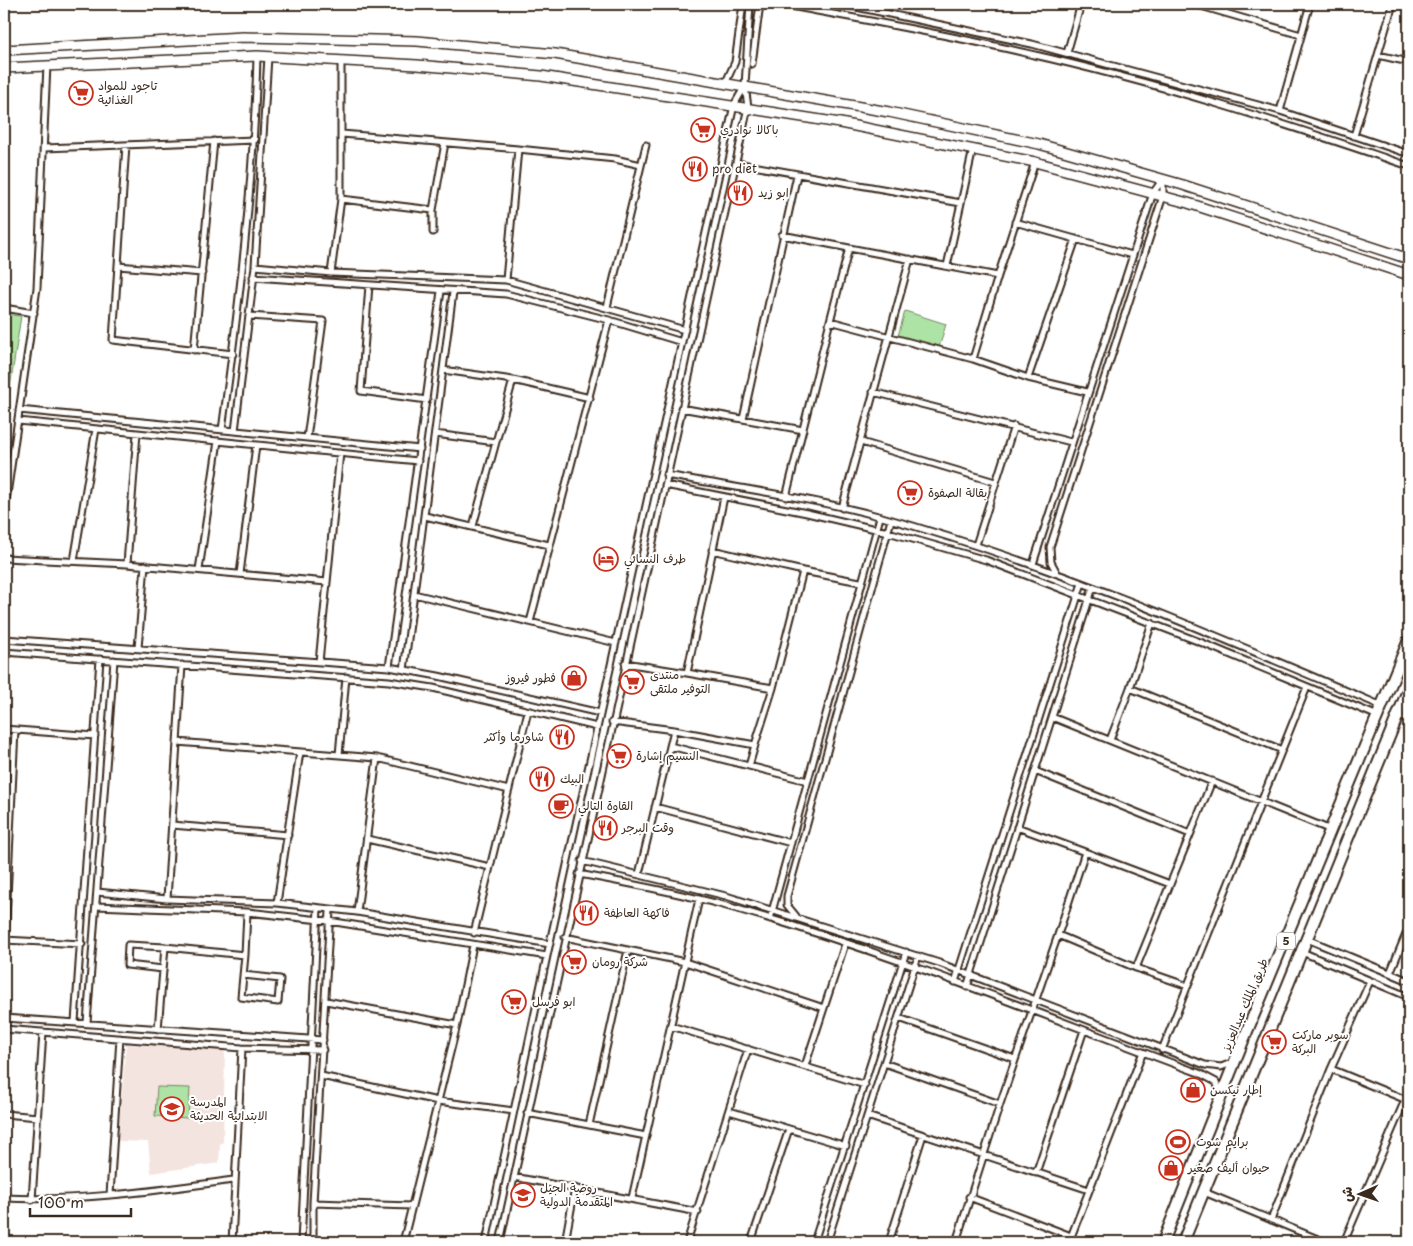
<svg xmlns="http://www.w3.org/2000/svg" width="1413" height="1246" viewBox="0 0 1413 1246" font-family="'Playpen Sans','Playpen Sans Arabic',sans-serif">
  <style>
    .built { fill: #f4e4df }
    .green { fill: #aee3a6; stroke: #748662 }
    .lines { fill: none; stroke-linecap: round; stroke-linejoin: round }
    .street-casing { stroke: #3b2a1e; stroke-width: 9 }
    .primary-casing { stroke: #3b2a1e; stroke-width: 12 }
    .highway-casing { stroke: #3b2a1e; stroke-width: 14 }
    .street { stroke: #fff; stroke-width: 5 }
    .primary { stroke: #fff; stroke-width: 9 }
    .highway { stroke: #fff; stroke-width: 10 }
    .labels { text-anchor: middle; stroke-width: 4; stroke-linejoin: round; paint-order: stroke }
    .shield { fill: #fff; stroke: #766a62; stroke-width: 1 }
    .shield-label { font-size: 11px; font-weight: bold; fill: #3b2a1e }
    .poi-label { font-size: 12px; fill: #3b2a1e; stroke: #fff; text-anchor: start }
    .street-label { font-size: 12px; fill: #3b2a1e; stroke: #fff }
  </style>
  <rect width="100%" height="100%" fill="#fff"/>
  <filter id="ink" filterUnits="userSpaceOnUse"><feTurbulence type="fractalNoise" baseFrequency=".02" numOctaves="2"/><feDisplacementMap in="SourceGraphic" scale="10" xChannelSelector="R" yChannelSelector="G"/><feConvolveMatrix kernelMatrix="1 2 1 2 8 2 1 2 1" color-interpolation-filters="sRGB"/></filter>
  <g filter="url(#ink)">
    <path class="built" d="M153,1042L220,1048L225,1053L223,1142L220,1144L219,1163L151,1173L148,1142L118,1141L126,1044L152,1046Z"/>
    <path class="green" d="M905,311L946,324L939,348L898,336Z
      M4,314L21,316L4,427Z
      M157,1087L190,1088L188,1118L155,1116Z"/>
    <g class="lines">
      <g class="street-casing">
        <path id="street" d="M781,4C863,20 945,34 1026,53C1156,82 1283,123 1409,166
          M842,4L1032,44L1280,111L1409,154
          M1194,4L1301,35
          M1224,13L1227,4
          M1067,53L1081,4
          M1378,55L1409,62
          M341,61V199L433,210
          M752,64L760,4
          M726,82L735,62L743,4
          M745,86L750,4
          M1280,111L1310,4
          M342,134L518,149L615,159L641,165
          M1354,136L1393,4
          M126,145L113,340L233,354
          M44,148L255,140
          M736,163L961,203
          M1015,222L1132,255
          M433,232V210L445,143
          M782,235L849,248
          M118,266L202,273
          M255,266L331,273L506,280L685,330
          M947,266L973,149
          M331,273L341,199
          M253,277L506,294L609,320L682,342
          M506,280L518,149
          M369,285L361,391L427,400
          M607,307L646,145
          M4,308L34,313
          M249,316L323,321L307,438
          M830,321L849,248L998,276L1035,162
          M194,350L214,141
          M973,359L998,276
          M443,370L513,380L590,398
          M1028,378L1076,239
          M873,392L1071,442
          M681,408L803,430
          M19,410L420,449
          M743,419L797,175
          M18,421L418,461
          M222,430C239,306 254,182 257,56
          M235,431L255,266L268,57
          M435,434L496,442
          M861,442L995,482
          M666,475C738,488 812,498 882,517C1054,565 1218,636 1382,706
          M665,485L807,513L888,532L986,560L1200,642L1378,716
          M786,497L830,321L973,359L1028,378L1087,392
          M842,508L910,259
          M4,515L37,288L47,65
          M425,516L549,545
          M473,526L513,380
          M976,545L1014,426
          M712,550L803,571
          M4,558L127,564L327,582
          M74,561L96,429
          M127,564L137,433
          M1033,564L1153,193L1163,179
          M199,570L218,441
          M1057,573L1051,562L1050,547L1163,196V179
          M240,574L256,445
          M414,594L616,643
          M530,622L609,320
          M4,639L389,667L438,676L600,713
          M138,648L145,565
          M4,652L389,681L433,688L597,727
          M319,662L340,453
          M625,663L687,673L724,497
          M389,667L441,291
          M404,670L453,292
          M687,673L773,688L803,571L860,582
          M1130,688L1152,623
          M1398,716L1409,720
          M1052,717L1331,830
          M612,722L674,730
          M4,729L95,736
          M1110,740L1130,688L1282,750
          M177,742L377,758L509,790
          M670,746L808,781
          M339,755L346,677
          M749,766L755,745
          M1035,771L1190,834
          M655,807L791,843
          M172,825L288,835
          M1017,827L1085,852L1058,935L1136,968L1212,781
          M367,839L490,867
          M1085,852L1170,884
          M582,861L726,896L939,963L1205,1065L1221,1067L1232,1063
          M579,874C627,883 676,892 723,905C885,950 1041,1015 1199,1073L1216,1082L1221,1094
          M639,874L674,730L755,745L773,688
          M97,892L167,899L277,903L357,912L550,944
          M167,899L182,665
          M277,903L300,752
          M96,906L247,912L329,921L547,956
          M357,912L377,758
          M796,916L787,905V896L891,520
          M770,919L880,517
          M474,933L528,711
          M565,937L685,962L824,1008
          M1307,939L1409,981
          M4,940L82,944
          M5,940L15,730
          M1302,952L1409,997
          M245,955L247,912
          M1136,968L1188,986
          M163,969L127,965L128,945L165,947
          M1390,973L1409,927
          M955,982L1082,583
          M967,987L1093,587
          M326,1001L457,1025
          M4,1018L323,1040
          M899,1018L1015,1059
          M75,1022L100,659
          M87,1023L114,660
          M671,1026L865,1085
          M4,1029L242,1048L323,1050
          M158,1029L165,947L245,955L241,997L278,1002L280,979L243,975
          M1162,1050L1307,687
          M884,1063L1000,1104
          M805,1066L845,944
          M1331,1069L1409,1101
          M321,1076L438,1101L514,1111
          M729,1111L846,1146
          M527,1113L646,1136
          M4,1114L38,1117
          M867,1116L1089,1190
          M589,1125L628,950
          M1036,1173L1084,1030
          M514,1177L698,1212
          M1204,1192L1325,1242
          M110,1195L120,1038
          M969,1197L1071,1236
          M4,1198C81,1202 158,1190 234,1180
          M632,1198L699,899
          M32,1200L43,1032
          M313,1203L412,1206
          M1271,1220L1331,1069L1370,981
          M232,1242L242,1048
          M301,1242L318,908
          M313,1242V1203L330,911
          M403,1242L457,1025L473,945
          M486,1242L547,956L734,105L745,86L748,107L500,1242
          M565,1242L575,1188
          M687,1242L748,1049
          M751,1242L789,1129
          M814,1242L906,952
          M827,1242L918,956
          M889,1242L923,1135
          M956,1242L1000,1104L1058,935
          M1069,1242L1143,1052
          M1344,1242L1405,1100"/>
      </g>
      <g class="primary-casing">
        <path id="primary" d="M4,50L243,37L417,41L555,54L889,112L1039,144L1183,185L1409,259
          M4,68L257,56L417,65L541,76L840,123L1035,162L1188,203L1409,275"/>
      </g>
      <g class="highway-casing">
        <path id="highway" d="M1163,1242L1243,1041L1409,640
          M1183,1242L1409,688"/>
      </g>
      <use href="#street" class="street"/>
      <use href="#primary" class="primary"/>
      <use href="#highway" class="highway"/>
    </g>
  </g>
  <defs>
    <g id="supermarket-ring" transform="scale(1.25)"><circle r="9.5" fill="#fff" stroke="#c8321e" stroke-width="1.5"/><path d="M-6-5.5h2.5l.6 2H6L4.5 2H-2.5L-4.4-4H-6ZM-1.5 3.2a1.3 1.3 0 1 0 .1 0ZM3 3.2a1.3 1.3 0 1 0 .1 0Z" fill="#c8321e"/></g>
    <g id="restaurant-ring" transform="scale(1.25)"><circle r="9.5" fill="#fff" stroke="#c8321e" stroke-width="1.5"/><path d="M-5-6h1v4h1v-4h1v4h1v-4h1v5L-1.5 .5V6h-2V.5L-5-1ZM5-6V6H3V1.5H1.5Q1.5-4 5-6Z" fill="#c8321e"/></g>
    <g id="hotel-ring" transform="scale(1.25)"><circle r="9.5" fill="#fff" stroke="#c8321e" stroke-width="1.5"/><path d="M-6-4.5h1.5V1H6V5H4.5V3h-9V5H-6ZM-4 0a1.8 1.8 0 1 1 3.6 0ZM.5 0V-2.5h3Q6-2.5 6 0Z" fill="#c8321e"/></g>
    <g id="shop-ring" transform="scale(1.25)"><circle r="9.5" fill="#fff" stroke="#c8321e" stroke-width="1.5"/><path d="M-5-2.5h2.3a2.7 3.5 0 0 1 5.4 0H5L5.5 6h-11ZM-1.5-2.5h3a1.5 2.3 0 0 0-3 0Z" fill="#c8321e"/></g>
    <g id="cafe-ring" transform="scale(1.25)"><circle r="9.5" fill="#fff" stroke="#c8321e" stroke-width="1.5"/><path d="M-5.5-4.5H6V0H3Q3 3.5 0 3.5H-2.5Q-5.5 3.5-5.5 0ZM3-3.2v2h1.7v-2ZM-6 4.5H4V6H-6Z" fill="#c8321e"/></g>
    <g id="school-ring" transform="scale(1.25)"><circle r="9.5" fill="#fff" stroke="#c8321e" stroke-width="1.5"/><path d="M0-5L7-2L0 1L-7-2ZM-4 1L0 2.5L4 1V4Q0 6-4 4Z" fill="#c8321e"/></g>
    <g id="stadium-ring" transform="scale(1.25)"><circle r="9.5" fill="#fff" stroke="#c8321e" stroke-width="1.5"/><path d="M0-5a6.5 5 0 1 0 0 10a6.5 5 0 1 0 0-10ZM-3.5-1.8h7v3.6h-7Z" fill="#c8321e"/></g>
  </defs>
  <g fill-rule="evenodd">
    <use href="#supermarket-ring" x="81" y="93"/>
    <use href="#supermarket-ring" x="703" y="130"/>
    <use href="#restaurant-ring" x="695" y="169"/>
    <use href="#restaurant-ring" x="740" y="193"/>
    <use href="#supermarket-ring" x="910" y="493"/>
    <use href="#hotel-ring" x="606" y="559"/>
    <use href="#shop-ring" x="574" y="678"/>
    <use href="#supermarket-ring" x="632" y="682"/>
    <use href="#restaurant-ring" x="562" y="737"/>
    <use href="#supermarket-ring" x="619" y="756"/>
    <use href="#restaurant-ring" x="542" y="779"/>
    <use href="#cafe-ring" x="561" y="806"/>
    <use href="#restaurant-ring" x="605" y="828"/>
    <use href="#restaurant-ring" x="586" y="913"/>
    <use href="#supermarket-ring" x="574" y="962"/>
    <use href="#supermarket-ring" x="514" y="1002"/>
    <use href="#supermarket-ring" x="1274" y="1042"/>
    <use href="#shop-ring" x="1193" y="1090"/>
    <use href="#school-ring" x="172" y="1109"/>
    <use href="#stadium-ring" x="1178" y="1142"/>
    <use href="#shop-ring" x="1171" y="1168"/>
    <use href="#school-ring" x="523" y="1195"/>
  </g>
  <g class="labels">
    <rect class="shield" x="1277" y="932.5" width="18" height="17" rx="4"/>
    <g class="shield-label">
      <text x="1286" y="945">5</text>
    </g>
    <g class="poi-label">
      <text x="98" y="90">تاجود للمواد<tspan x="98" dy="14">الغذائية</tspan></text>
      <text x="720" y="134">باكالا نوادري</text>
      <text x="712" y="173">pro diet</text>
      <text x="758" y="197">ابو زيد</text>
      <text x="928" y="497">بقالة الصفوة</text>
      <text x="624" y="563">طرف النسائي</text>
      <text x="650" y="679">منتدى<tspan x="650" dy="14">التوفير ملتقى</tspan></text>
      <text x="556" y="682" text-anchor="end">فطور فيروز</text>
      <text x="544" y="741" text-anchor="end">شاورما وأكثر</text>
      <text x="636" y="760">النسيم إشارة</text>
      <text x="560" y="783">البيك</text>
      <text x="578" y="810">القاوة التالي</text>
      <text x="622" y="832">وقت البرجر</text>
      <text x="604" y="917">فاكهة العاطفة</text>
      <text x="592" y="966">شركة رومان</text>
      <text x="532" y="1006">ابو فرسل</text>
      <text x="1292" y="1039">سوبر ماركت<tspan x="1292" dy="14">البركة</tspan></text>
      <text x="1210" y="1094">إطار نيكسن</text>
      <text x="190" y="1106">المدرسة<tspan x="190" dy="14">الابتدائية الحديثة</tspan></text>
      <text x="1196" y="1146">برايم شوت</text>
      <text x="1188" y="1172">حيوان أليف صغير</text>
      <text x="540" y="1192">روضة الجيل<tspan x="540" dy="14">المتقدمة الدولية</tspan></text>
    </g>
    <g class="street-label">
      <text transform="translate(1245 1005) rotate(-67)" y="4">طريق الملك عبدالعزيز</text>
    </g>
  </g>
  <rect width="1413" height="1246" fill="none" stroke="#fff" stroke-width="20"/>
  <rect x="10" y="10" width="1393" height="1226" fill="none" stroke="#3b2a1e" stroke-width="2" filter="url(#ink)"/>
  <g transform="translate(1360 1194) rotate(268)" stroke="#ffffff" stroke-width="4" paint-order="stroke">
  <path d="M0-4L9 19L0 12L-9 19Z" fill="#3b2a1e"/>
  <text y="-8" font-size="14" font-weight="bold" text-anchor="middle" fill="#3b2a1e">ش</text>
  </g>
  <path d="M30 1208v8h101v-8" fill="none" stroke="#3b2a1e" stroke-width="2.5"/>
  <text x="38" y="1208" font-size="15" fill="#3b2a1e" stroke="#ffffff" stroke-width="4" paint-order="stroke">100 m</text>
</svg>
